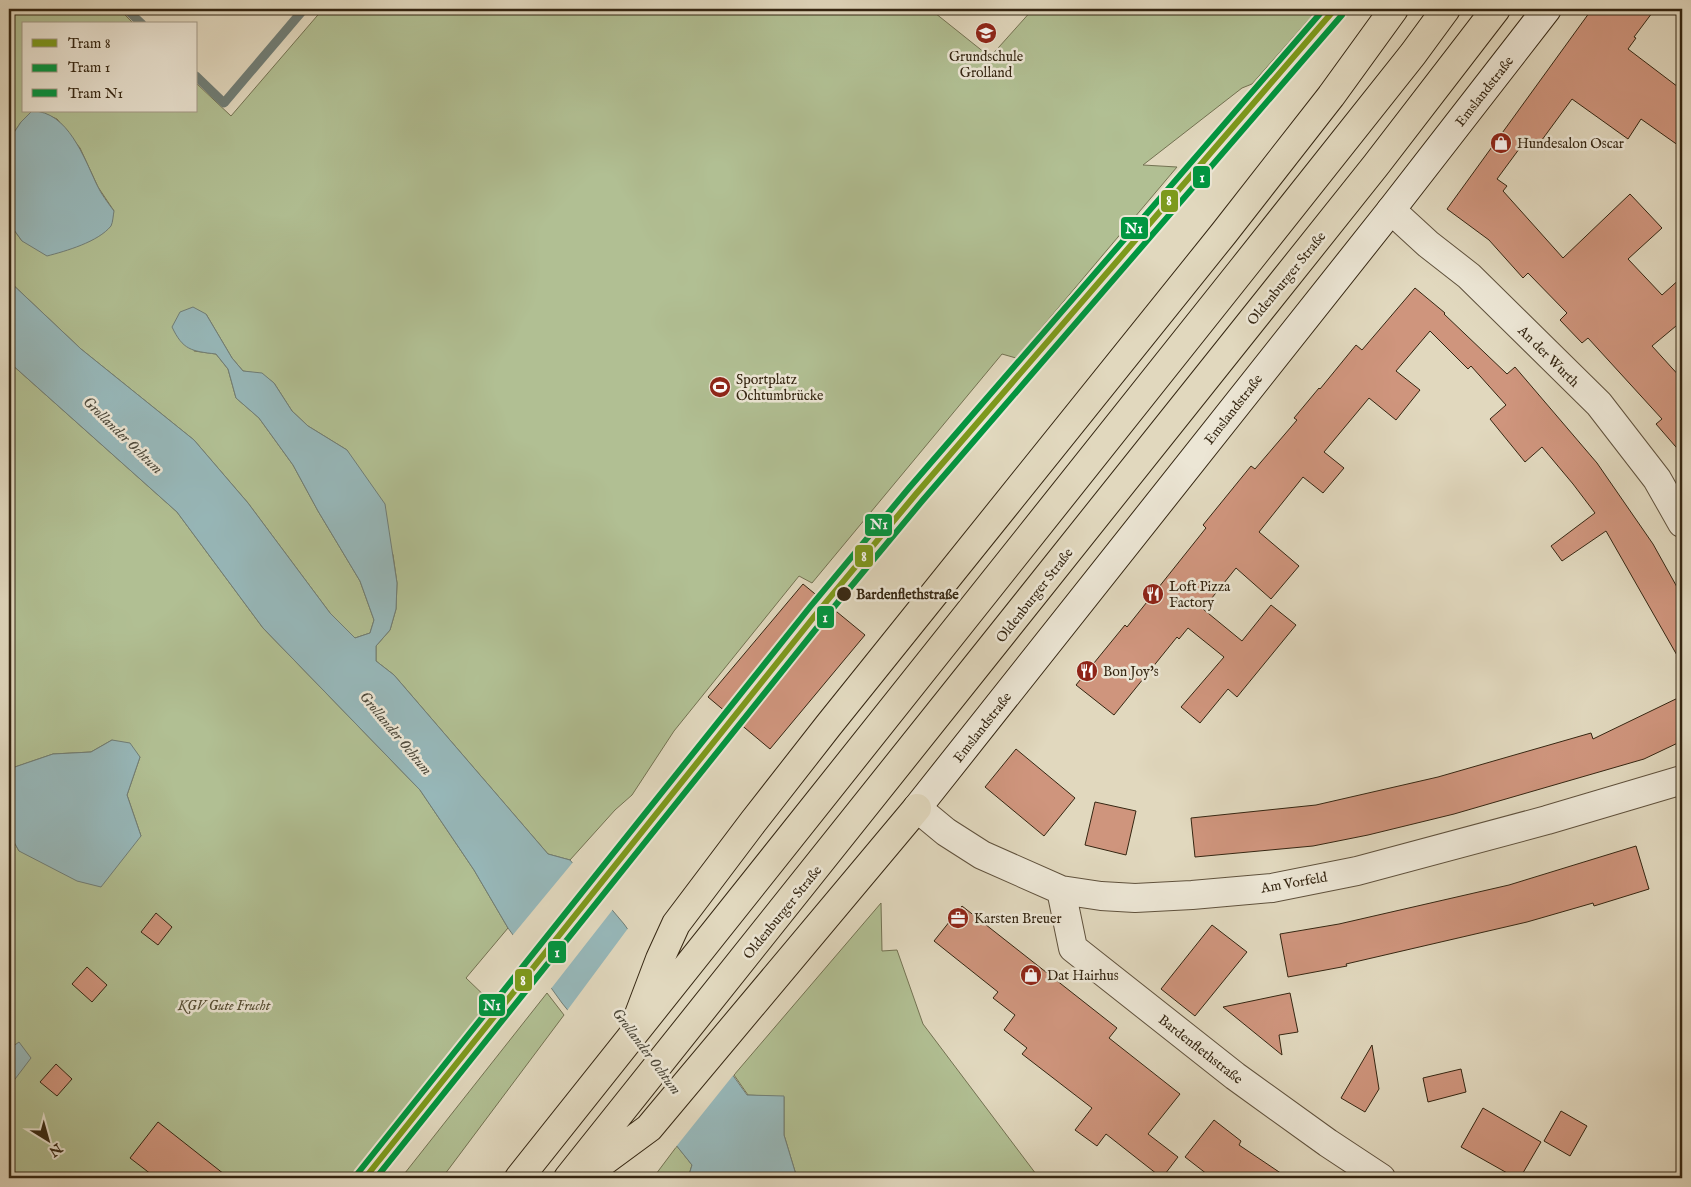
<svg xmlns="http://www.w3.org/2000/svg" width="1691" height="1187" viewBox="0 0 1691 1187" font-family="'IM FELL English',serif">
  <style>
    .green { fill: #b1bf93; stroke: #737252 }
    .water { fill: #97b8ba; stroke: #707e77 }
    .pier { fill: #e1d8be }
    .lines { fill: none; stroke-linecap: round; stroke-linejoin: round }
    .stream { stroke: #707e77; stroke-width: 9 }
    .building { fill: #cf957d; stroke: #352612 }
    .street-casing { stroke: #60523d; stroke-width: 30 }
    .secondary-casing { stroke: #352612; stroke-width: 30 }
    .highway-casing { stroke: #352612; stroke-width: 30 }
    .street { stroke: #ece6d5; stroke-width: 28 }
    .secondary { stroke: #ece6d5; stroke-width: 28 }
    .highway { stroke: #e1d8be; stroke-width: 28 }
    .tram-1-casing { stroke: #ece6d5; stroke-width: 10 }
    .tram-2-casing { stroke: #ece6d5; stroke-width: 10 }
    .tram-3-casing { stroke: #ece6d5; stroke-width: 10 }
    .tram-1 { stroke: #7d9a1c; stroke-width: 6 }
    .tram-2 { stroke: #009640; stroke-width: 6 }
    .tram-3 { stroke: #009640; stroke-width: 6 }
    .stop-dot { fill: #352612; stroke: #ece6d5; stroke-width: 2 }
    .labels { text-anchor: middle; stroke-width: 5; stroke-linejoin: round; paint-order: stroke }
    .poi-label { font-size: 14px; fill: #352612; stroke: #ece6d5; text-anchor: start }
    .street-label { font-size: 14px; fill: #352612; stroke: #ece6d5 }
    .stop-label { font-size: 14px; font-weight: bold; fill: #352612; stroke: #ece6d5; text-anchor: start }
    .park-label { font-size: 14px; font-style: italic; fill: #544c32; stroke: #ece6d5 }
    .water-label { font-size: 15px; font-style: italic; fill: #4e4a3c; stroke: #ece6d5 }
    .line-badge { stroke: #ece6d5; stroke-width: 2 }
    .badge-label { font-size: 14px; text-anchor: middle; font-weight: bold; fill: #fff }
  </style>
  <rect width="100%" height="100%" fill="#e1d8be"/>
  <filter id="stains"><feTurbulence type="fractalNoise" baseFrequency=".004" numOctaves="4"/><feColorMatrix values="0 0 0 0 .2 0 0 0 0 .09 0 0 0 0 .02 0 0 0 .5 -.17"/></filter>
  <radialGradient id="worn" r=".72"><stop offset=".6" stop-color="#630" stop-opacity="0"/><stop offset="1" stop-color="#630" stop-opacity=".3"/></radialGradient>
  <path class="green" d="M9,9H119L134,24H24V111H32L21,122L9,140Z
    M323,9H930L990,57L1033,9H1318L1252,84L1242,88L1143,165L1177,167L1016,358L1002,354L812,583L799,576L674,731L632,795L615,810L570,860L548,854L394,675L376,661V646L390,630L396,609L397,583L393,555L347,450L308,426L292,411L274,383L262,374L243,371L232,358L206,314L194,351L216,354L228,369L236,398L259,418L293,465L318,511L360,581L374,620L370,633L355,638L330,613L248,503L194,440L81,349L9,281V223L22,241L114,211L98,187L80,148L57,119L39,111H196V83L231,116Z
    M9,362L177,512L263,628L420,790L474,870L508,928L466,978L492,1003L353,1178H9V833L19,851L141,836L127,795L140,757L112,740L91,752L53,754L9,769Z
    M881,903L882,951L897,950L923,1024L1039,1178H797L784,1135V1097L748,1095L734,1075Z
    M547,993L564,1015L442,1178H401Z
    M677,1146L692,1165L688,1178H653Z"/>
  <path class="water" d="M32,111C68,111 84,158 97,185C101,194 108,203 114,211C113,216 113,222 111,226C98,242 66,251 47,256L22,241L9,223V140L21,122Z
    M9,281L81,349L194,440L248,503L330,613L355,638L370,633L374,620L360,581L318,511L293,465L259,418L236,398L228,369L216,354C191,351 183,350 172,327L180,312L193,307L206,314L232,358L243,371L262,373L274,383L292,411L308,426L347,450L385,504L397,583L396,609L390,630L376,646V661L394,675L548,854L570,860L624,924L747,1095L784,1096V1135L797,1178H688L692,1165L562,1003L508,928L474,870L420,790L263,628L177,512L9,362Z
    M112,740L130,743L140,757L127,795L141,836L101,887L77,881L19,851L9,833V769L53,754L91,752Z
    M19,1042L31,1058L9,1087V1049Z"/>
  <path class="pier" d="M574,861L614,908L550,990L512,936Z
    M629,927L735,1073L675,1148L566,1012Z"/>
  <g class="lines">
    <path class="stream" d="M126,9L142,24
      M196,76L224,103L304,9"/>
  </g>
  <path class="building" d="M1592,9H1655L1634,37L1636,38L1628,49L1682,90V148L1641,119L1628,139L1572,99L1536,148L1525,141L1497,179L1507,186L1503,191L1563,258L1630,194L1662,228L1628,259L1662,295L1682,277V321L1652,346L1682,379V454L1656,424L1662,419L1588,338L1582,343L1560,320L1567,313L1528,273L1523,278L1489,240L1447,209Z
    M1415,288L1445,313L1444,314L1507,374L1515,367L1597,463L1653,544L1682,596V664L1606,531L1562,561L1551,546L1595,513L1573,484L1542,447L1525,462L1490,419L1506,405L1471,366L1468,369L1430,331L1396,371L1420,390L1396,420L1369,398L1324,452L1344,468L1323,493L1303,477L1259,532L1299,566L1271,599L1236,568L1203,609L1242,641L1271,605L1296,625L1237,697L1228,689L1200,723L1181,707L1224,657L1188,628L1179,639L1177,637L1114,715L1076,685L1125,625L1127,627L1206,528L1203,525L1251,466L1255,469L1297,420L1294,418L1319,388L1320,389L1356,345L1362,350Z
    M803,584L865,635L770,749L708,697Z
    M1682,696V741L1644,759L1454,814L1368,835L1313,846L1195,857L1191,818L1316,805L1438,777L1591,733L1593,739Z
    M1016,749L1075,798L1044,836L985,787Z
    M1095,802L1136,811L1126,855L1085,845Z
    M1636,846L1649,889L1594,906L1593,903L1527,922L1346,964L1347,966L1288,977L1280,934L1339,924L1509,885Z
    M962,906L1117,1028L1109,1038L1180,1094L1148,1134L1178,1157L1162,1178L1106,1134L1097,1146L1075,1130L1092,1108L1022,1054L1027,1048L1004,1030L1015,1015L993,998L998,992L934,941Z
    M156,913L172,927L158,945L141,932Z
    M1212,925L1247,952L1195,1016L1161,989Z
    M87,967L107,985L92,1002L72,984Z
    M1290,993L1298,1032L1279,1035L1282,1055L1223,1007Z
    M1372,1045L1379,1089L1365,1112L1341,1098Z
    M56,1064L72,1079L57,1096L40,1082Z
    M1461,1069L1466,1092L1428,1102L1423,1078Z
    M1483,1108L1541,1142L1520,1178H1516L1461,1147Z
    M1561,1111L1587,1126L1570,1156L1544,1141Z
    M1214,1120L1241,1141L1239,1145L1288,1178H1212L1185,1157Z
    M158,1122L229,1178H156L130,1158Z"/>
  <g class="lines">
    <g class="street-casing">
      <path id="street" d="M1391,210L1428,244L1469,276L1599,404L1657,479L1682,523
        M917,808L946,832L982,855L1061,890L1101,896L1135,898L1192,895L1272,888L1357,871L1547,820L1682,780
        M1061,890L1073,948L1235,1076L1328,1143L1381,1178"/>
    </g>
    <g class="secondary-casing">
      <path id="secondary" d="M917,808L1391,210L1547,9"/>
    </g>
    <g class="highway-casing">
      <path id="highway" d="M638,1017L660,959L676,924L753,822L828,726L1224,233L1331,96L1394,9
        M519,1178L1244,267L1413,54L1446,9
        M568,1178L1376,165L1496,9
        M581,1178L649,1128L917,808"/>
    </g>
    <use href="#street" class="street"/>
    <use href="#secondary" class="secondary"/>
    <use href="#highway" class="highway"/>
    <g class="tram-1-casing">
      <path id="tram-1" d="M365,1178L817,613L916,494L1335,9"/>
    </g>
    <g class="tram-2-casing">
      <path id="tram-2" d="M376,1178L824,619L923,500L1342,15"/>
    </g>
    <g class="tram-3-casing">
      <path id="tram-3" d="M358,1173L810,607L909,488L1324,9"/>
    </g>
    <use href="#tram-1" class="tram-1"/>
    <use href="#tram-2" class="tram-2"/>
    <use href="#tram-3" class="tram-3"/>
  </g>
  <defs>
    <g id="school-disc" transform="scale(1.125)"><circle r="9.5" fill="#8f2418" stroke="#ece6d5"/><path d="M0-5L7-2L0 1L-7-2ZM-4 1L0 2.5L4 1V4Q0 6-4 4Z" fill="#fff"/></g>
    <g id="shop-disc" transform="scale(1.125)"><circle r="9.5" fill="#8f2418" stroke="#ece6d5"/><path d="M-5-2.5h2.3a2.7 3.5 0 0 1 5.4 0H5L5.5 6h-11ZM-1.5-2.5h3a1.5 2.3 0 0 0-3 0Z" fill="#fff"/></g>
    <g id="stadium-disc" transform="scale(1.125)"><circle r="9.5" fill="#8f2418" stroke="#ece6d5"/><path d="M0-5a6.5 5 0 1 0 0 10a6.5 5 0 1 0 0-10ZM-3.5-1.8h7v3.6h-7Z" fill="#fff"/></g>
    <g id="restaurant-disc" transform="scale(1.125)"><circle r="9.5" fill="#8f2418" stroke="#ece6d5"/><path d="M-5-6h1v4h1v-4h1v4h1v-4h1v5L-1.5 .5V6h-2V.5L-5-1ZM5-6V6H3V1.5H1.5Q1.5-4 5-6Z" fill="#fff"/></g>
    <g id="office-disc" transform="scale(1.125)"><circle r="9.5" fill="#8f2418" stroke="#ece6d5"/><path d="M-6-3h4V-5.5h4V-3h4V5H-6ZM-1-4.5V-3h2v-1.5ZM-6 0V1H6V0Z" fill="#fff"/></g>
  </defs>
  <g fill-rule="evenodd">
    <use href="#school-disc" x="986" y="33"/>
    <use href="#shop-disc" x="1501" y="143"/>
    <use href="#stadium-disc" x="720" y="387"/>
    <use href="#restaurant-disc" x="1153" y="594"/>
    <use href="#restaurant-disc" x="1087" y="671"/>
    <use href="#office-disc" x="958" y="918"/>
    <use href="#shop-disc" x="1031" y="975"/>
  </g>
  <circle class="stop-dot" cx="844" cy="594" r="8"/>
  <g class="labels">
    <g class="poi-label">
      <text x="986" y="61" text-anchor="middle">Grundschule<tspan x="986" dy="16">Grolland</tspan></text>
      <text x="1517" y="148">Hundesalon Oscar</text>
      <text x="736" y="384">Sportplatz<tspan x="736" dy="16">Ochtumbrücke</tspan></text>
      <text x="1169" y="591">Loft Pizza<tspan x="1169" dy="16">Factory</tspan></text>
      <text x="1103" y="676">Bon Joy's</text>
      <text x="974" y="923">Karsten Breuer</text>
      <text x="1047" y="980">Dat Hairhus</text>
    </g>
    <g class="street-label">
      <text transform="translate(1484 91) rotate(-52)" y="5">Emslandstraße</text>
      <text transform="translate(1286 278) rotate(-51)" y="5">Oldenburger Straße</text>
      <text transform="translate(1549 356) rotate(45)" y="5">An der Wurth</text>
      <text transform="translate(1233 409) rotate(-52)" y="5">Emslandstraße</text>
      <text transform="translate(1034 595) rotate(-52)" y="5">Oldenburger Straße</text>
      <text transform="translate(982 727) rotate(-52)" y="5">Emslandstraße</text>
      <text transform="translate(1294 882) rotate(-10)" y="5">Am Vorfeld</text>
      <text transform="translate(782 912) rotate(-51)" y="5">Oldenburger Straße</text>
      <text transform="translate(1201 1049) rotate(38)" y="5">Bardenflethstraße</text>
    </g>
    <g class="stop-label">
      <text x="856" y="599">Bardenflethstraße</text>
    </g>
    <g class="park-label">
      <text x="224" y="1010">KGV Gute Frucht</text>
    </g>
    <g class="water-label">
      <text transform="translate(123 435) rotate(44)" y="5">Grollander Ochtum</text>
      <text transform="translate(396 733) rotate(50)" y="5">Grollander Ochtum</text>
      <text transform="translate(647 1051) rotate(53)" y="5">Grollander Ochtum</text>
    </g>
  </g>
  <g class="line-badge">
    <rect x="1192" y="165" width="19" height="24" rx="5" fill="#009640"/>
    <rect x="1160" y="189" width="19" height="24" rx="5" fill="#7d9a1c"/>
    <rect x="1120" y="216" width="29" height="24" rx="5" fill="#009640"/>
    <rect x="864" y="513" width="29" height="24" rx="5" fill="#009640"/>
    <rect x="854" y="544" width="20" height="24" rx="5" fill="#7d9a1c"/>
    <rect x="816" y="605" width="19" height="24" rx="5" fill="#009640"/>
    <rect x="547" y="940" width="20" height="24" rx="5" fill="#009640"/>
    <rect x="514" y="968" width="19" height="24" rx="5" fill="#7d9a1c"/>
    <rect x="478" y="993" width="28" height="24" rx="5" fill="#009640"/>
  </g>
  <g class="badge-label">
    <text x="1202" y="182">1</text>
    <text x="1169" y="205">8</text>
    <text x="1134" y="233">N1</text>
    <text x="879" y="529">N1</text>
    <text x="864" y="561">8</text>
    <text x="825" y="622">1</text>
    <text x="557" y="957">1</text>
    <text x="523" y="985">8</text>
    <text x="492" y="1010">N1</text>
  </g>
  <rect width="1691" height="1187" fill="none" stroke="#e1d8be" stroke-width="30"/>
  <rect x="10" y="10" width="1671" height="1167" fill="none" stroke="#352612" stroke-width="2.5"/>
  <rect x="15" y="15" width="1661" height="1157" fill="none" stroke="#352612"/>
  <rect x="22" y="22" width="175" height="90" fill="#ece6d5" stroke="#a39987"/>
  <rect x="32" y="39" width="25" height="8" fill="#7d9a1c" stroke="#a39987"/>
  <text x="68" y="48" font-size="15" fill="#352612">Tram 8</text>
  <rect x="32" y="64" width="25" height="8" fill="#009640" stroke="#a39987"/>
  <text x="68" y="72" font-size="15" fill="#352612">Tram 1</text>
  <rect x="32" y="89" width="25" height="8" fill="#009640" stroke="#a39987"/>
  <text x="68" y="98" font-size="15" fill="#352612">Tram N1</text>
  <g transform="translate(48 1140) rotate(143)" stroke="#ece6d5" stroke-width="4" paint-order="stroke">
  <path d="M0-4L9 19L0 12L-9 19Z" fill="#352612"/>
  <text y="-8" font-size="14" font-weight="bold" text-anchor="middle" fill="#352612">N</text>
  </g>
  <rect width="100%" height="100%" filter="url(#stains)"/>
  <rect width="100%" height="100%" fill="url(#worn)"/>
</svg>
